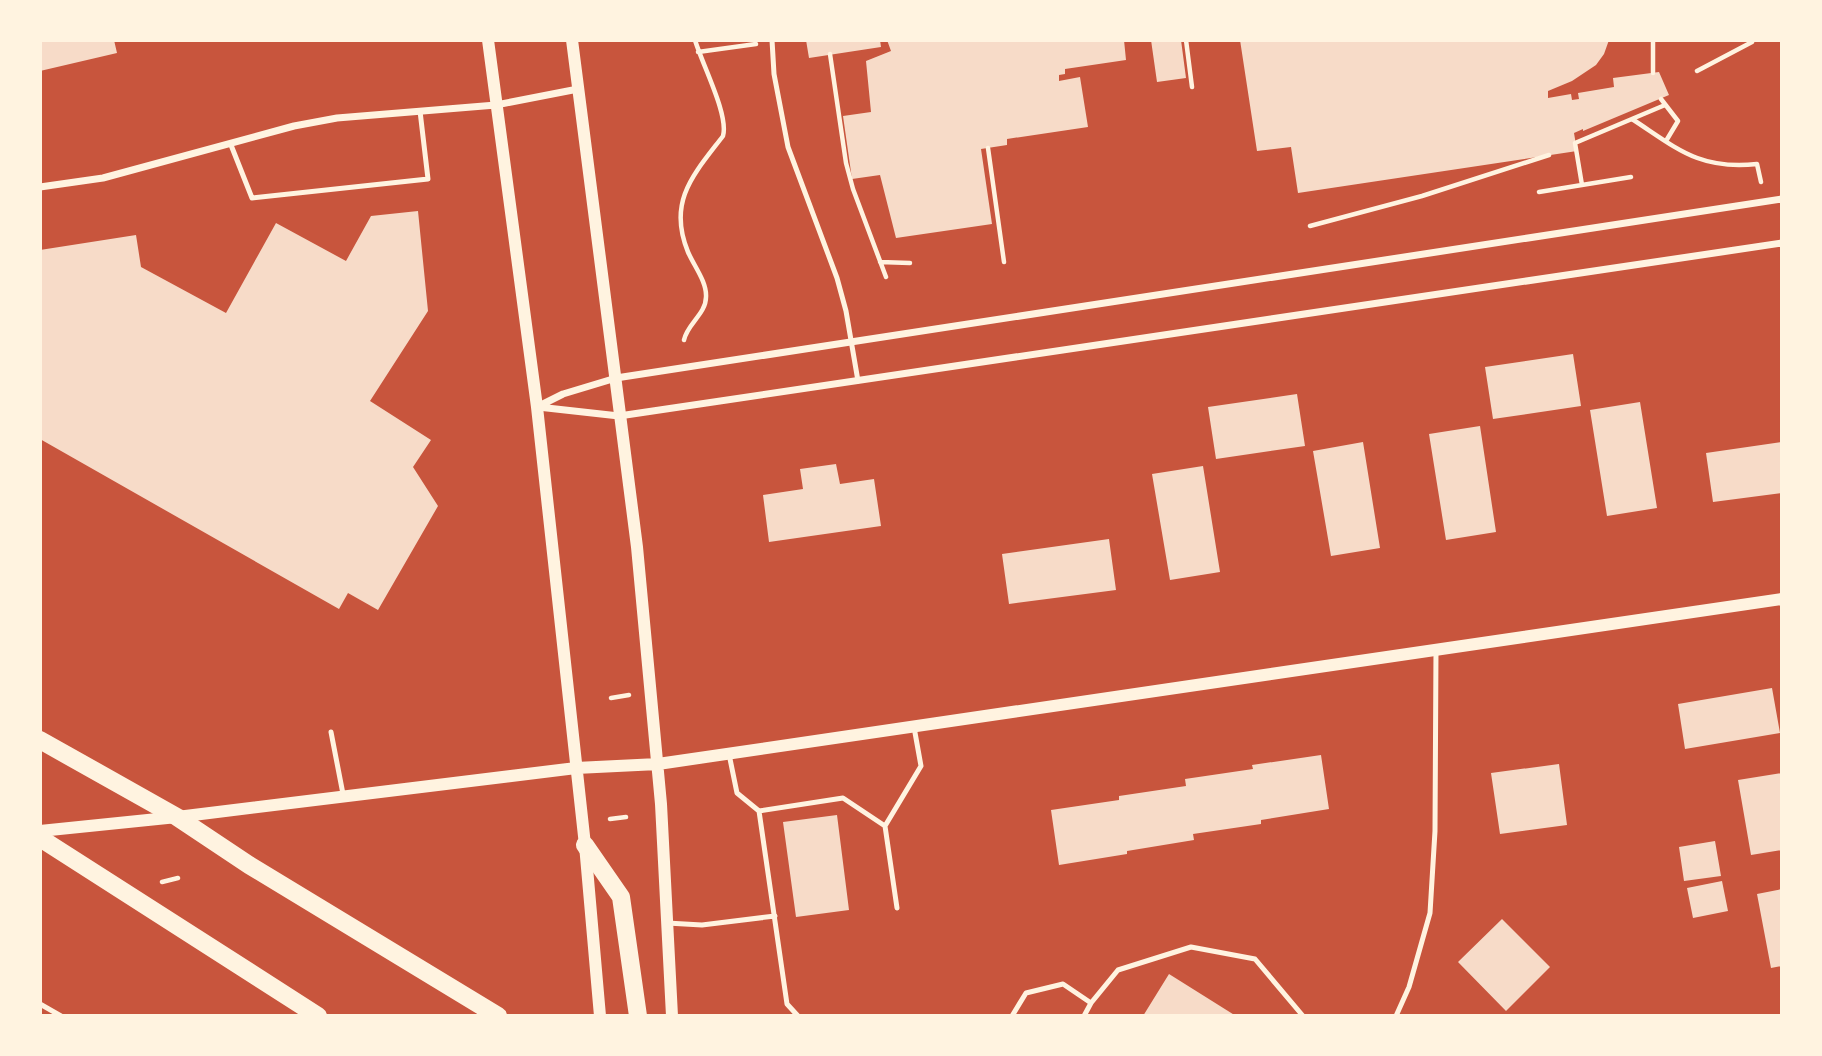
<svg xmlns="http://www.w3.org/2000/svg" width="1822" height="1056" viewBox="0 0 1822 1056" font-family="Helvetica,sans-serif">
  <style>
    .building { fill: #f7dbc8 }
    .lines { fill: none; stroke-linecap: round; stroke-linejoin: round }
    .path { stroke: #fff3e0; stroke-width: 4.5 }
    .service { stroke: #fff3e0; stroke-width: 5 }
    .minor { stroke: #fff3e0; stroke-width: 7 }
    .tertiary { stroke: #fff3e0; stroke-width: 12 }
    .primary { stroke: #fff3e0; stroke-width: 18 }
  </style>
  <rect width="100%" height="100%" fill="#c8553d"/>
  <path class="building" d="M40,40H114L117,53L40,71Z
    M806,40H880L881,47L809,58Z
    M887,40H1124L1126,60L1065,69V74L1059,75V81L1080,77L1088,127L1007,139V145L981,149L992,224L896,238L880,175L852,179L843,116L871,112L866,61L891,51Z
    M1151,40H1181L1186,78L1157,82Z
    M1240,40H1609L1604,54L1596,65L1572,81L1548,91V98L1571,94L1572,100L1579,99L1578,93L1614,87L1613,78L1659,72L1669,95L1583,131V129L1574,133L1577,151L1298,193L1291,147L1257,151Z
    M418,211L428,311L370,401L431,440L413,467L438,506L378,610L348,593L339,609L40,439V250L136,235L141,267L226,313L276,223L346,261L371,216Z
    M1573,354L1581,406L1493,419L1485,367Z
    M1297,394L1305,446L1216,459L1208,407Z
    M1640,402L1657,508L1607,516L1590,410Z
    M1480,426L1496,532L1446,540L1429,434Z
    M1363,442L1380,548L1331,556L1313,451Z
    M1782,442V493L1713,502L1706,453Z
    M836,464L840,484L874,479L881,526L769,542L763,495L803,489L800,469Z
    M1203,466L1220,572L1170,580L1152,474Z
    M1109,539L1116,590L1009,604L1002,554Z
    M1772,688L1780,733L1685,749L1678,704Z
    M1321,755L1329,809L1261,820V824L1193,834L1194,840L1127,851V854L1059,865L1051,810L1119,800V796L1186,786L1185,779L1253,769L1252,765Z
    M1559,764L1567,825L1500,834L1491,773Z
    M1782,773V850L1751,855L1738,780Z
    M837,815L849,910L796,917L783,822Z
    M1715,841L1721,876L1684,881L1679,847Z
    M1722,881L1728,911L1693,918L1687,888Z
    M1782,889V966L1771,968L1757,894Z
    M1502,919L1550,967L1506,1011L1458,962Z
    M1169,974L1236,1016H1143Z"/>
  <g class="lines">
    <path class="path" d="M1186,40L1192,87
      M1653,40V73
      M698,52L756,44
      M830,54L846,163L853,189L886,277
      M1697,71L1752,42
      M1661,99L1678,121L1666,141
      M1632,119C1678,149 1699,170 1757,164L1761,182
      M988,148L1004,262
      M1582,185L1575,143L1665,105
      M1539,192L1631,177
      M1310,226L1422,196L1549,155
      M880,262L910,263
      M684,340C687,324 706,314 706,297C707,282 694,266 688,252C667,201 694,174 723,136C729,115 702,64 695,40
      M611,698L629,695
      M610,819L626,817
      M162,882L178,878"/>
    <path class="service" d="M772,40L774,74L788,147L837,278L846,311L858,381
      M231,145L252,198L428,179L420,111
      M331,732L343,794
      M729,754L737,793L759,811L787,1004L798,1016
      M759,811L843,798L885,826
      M897,908L885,826L921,766L914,727
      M667,923L702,925L775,916
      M1091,1003L1118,970L1191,947L1255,959L1303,1016
      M40,1004L61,1016
      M1012,1016L1026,993L1063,984L1091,1003L1084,1016
      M1396,1016L1409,987L1430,913L1435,831L1436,649"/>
    <path class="minor" d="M40,187L103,178L294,126L337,118L496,105L578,89
      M537,407L563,394L616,378L1782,199
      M538,407L619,416L1782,243"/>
    <path class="tertiary" d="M488,40L537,407L585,845L600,1016
      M572,40L637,547L661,804L672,1016
      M40,831L177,817L576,768L658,764L1782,599"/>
    <path class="primary" d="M40,740L177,817L249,865L498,1016
      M40,838L318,1016
      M585,845L621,897L638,1016"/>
  </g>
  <rect width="1822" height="1056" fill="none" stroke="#fff3e0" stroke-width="84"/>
</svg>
